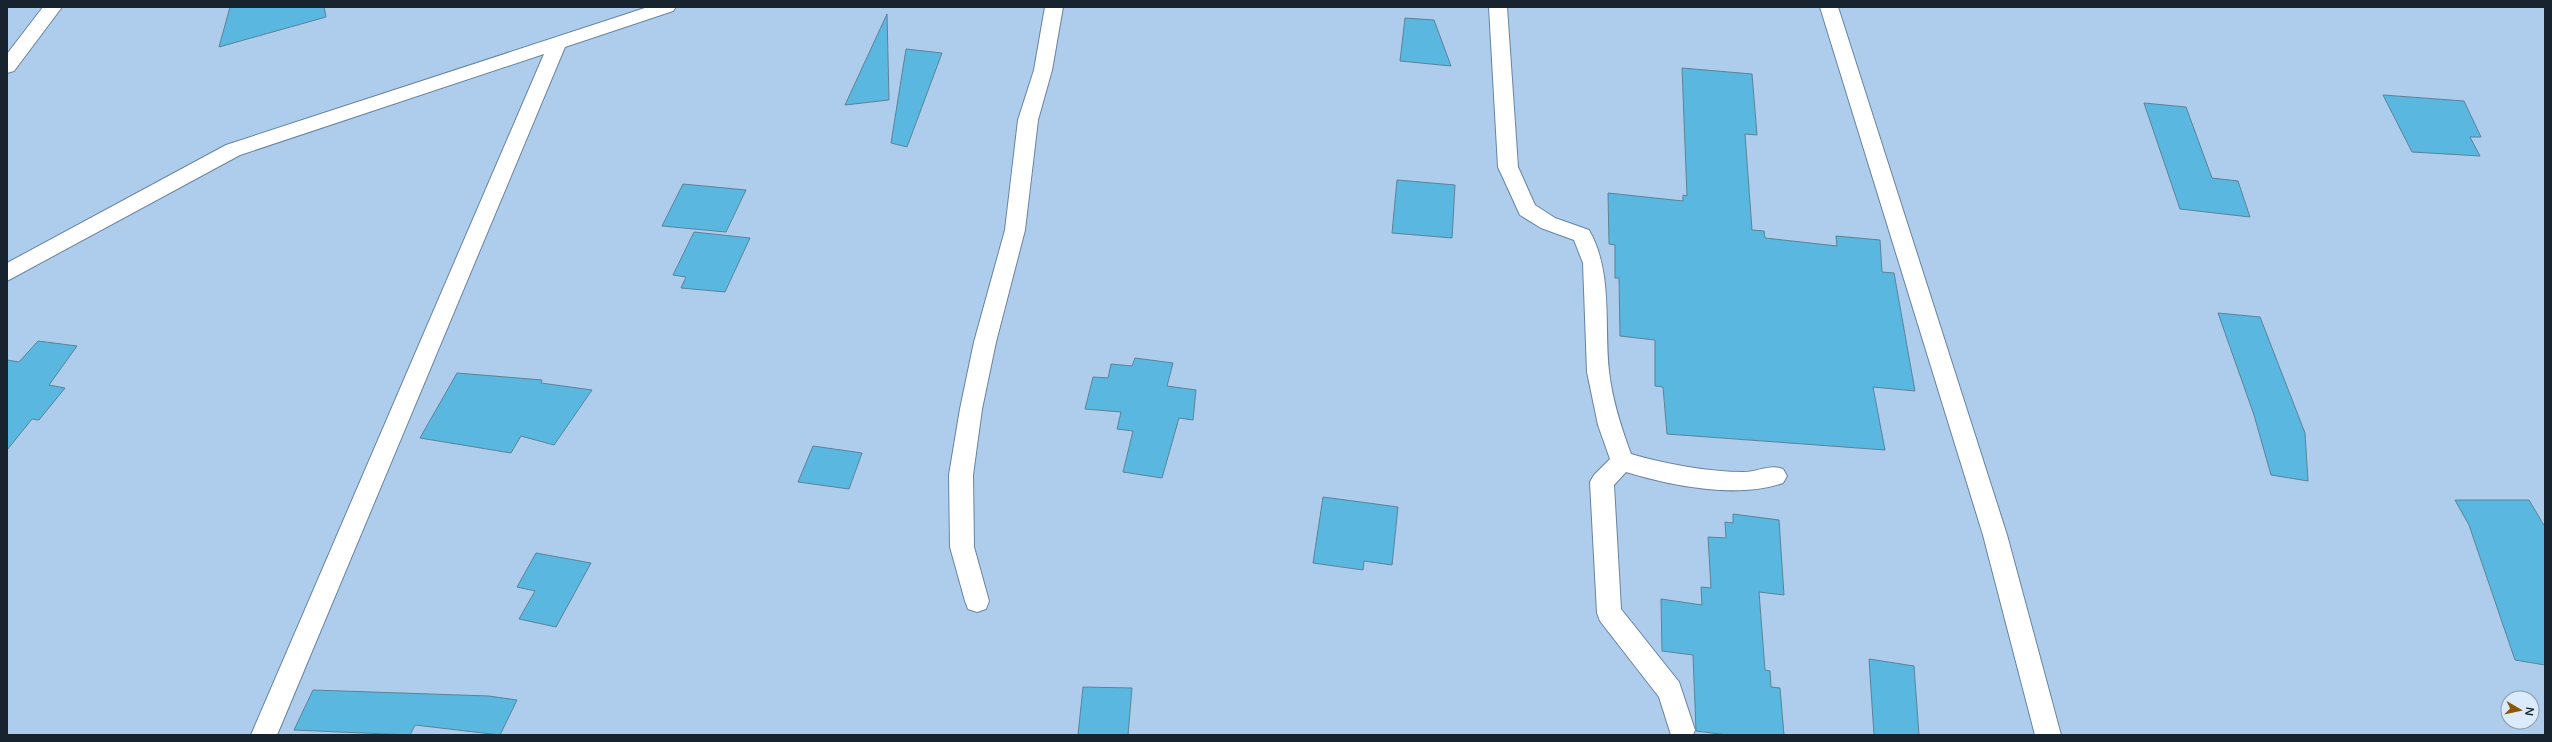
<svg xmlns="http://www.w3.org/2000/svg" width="2552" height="742" viewBox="0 0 2552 742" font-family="'Varela Round',sans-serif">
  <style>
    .building { fill: #59b7e0; stroke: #5a8498 }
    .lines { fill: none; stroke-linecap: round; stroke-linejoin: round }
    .street-casing { stroke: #6784a1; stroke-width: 2 }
    .street { fill: #fff; fill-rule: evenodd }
  </style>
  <rect width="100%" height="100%" fill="#aeccec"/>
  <path class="building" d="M230,7H324L326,17L219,47Z
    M887,14L889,100L845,105Z
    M1405,18L1434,20L1451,66L1400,61Z
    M906,49L942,53L907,147L891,143Z
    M1682,68L1752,74L1757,135L1745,134L1752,230L1764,231L1765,238L1837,246L1836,236L1880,240L1882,272L1894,273L1915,391L1873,387L1885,450L1667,434L1663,387L1655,386V340L1620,336L1619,278H1615V245L1609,244L1608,193L1683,201V195L1687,196Z
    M2383,95L2464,101L2481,137H2470L2480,156L2412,152Z
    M2144,103L2186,107L2212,178L2238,181L2250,217L2180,209Z
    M1397,180L1455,185L1452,238L1392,233Z
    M683,184L746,190L726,232L662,226Z
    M694,232L750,238L725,292L681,288L686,277L673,275Z
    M2218,313L2260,317L2305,433L2308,481L2271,475L2254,415Z
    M38,341L77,346L49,385L65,388L39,420L32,419L7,450V360L19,362Z
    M1135,358L1173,363L1167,386L1196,390L1193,420L1179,418L1162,478L1123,472L1133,431L1117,429L1121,412L1085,409L1093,377L1108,378L1111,364L1132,366Z
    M457,373L542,380L541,383L592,390L554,445L521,436L511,453L420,438Z
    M813,446L862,453L849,489L798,482Z
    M1323,497L1398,507L1392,565L1364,561L1363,570L1313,563Z
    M2455,500H2529L2545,527V665L2515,660L2469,525Z
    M1733,514L1779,520L1784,595L1759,592L1765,670L1770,671L1771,687L1780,688L1784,735H1728L1696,731L1693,655L1662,651L1661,599L1702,605L1701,587L1711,588L1708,537L1726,538L1725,522L1733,523Z
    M536,553L591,563L556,627L519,619L535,591L517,587Z
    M1869,659L1914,666L1919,735H1874Z
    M1083,687L1132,688L1128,735H1078Z
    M313,690L489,696L517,700L500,735L415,725L410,735L294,730Z"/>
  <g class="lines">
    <g class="street-casing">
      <path id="street" d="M43,7H62L14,71L7,73V54Z
        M648,7H676L673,11L565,47L277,735H251L544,54L240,155L7,281V263L226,145Z
        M1045,7H1063L1052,70L1038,120L1025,230L996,342L982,409L973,475L974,547L989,601L986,609L977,612L968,609L965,601L950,547L949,475L960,409L974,342L1005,230L1018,120L1034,70Z
        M1489,7H1507L1518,167L1535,205L1555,218L1589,230C1613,272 1604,324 1609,371C1612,399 1621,427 1631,454C1665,464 1708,472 1744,472C1758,472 1769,464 1783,469L1787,476L1783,483C1737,499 1672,486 1626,472L1614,485L1621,609L1679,682L1695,730L1693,735H1671L1659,697L1600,621L1597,613L1590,482L1594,475L1610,459L1598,425L1587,372L1583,263L1574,240L1541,228L1520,215L1498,167Z
        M1820,7H1838L2007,535L2061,735H2035L1983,535Z"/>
    </g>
    <use href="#street" class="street"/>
  </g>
  <rect width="2552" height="742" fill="none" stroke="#17232f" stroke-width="16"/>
  <g transform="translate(2520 710) rotate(99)"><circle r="19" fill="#dcebfc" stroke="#8d9baa"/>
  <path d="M0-3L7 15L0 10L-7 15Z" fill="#8c5805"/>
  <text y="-6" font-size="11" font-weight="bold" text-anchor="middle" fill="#17232f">N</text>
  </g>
</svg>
